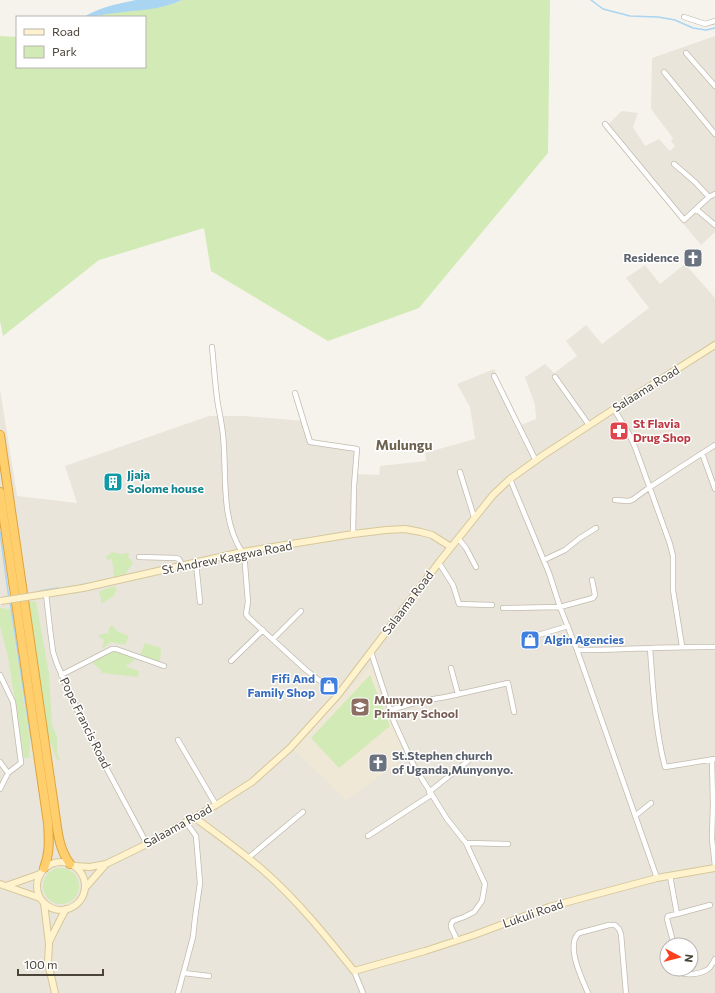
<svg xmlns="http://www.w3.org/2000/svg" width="715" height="993" font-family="Commissioner,sans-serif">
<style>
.residential{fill:#eae5da;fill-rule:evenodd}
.education{fill:#efe8d6}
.green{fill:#d2eab5}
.water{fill:#a9d4f2}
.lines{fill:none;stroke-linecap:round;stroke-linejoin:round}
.stream{stroke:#a9d4f2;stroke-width:1.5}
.street-casing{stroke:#c2bbae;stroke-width:6}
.secondary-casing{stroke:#d6c79b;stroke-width:8}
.highway-casing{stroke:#e0a43c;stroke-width:10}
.street{stroke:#fff;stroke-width:4.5}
.secondary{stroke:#fff3cd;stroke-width:6}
.highway{stroke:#ffcf6e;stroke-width:8}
.secondary-bridge-casing{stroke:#d6c79b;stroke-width:8;stroke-linecap:butt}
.secondary-bridge{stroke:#fff3cd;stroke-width:6}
.labels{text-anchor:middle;stroke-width:3;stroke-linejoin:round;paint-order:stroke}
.worship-label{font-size:12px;font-weight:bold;fill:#5b616d;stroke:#fff;text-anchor:end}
.street-label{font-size:12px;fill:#4b4439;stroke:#fff}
.health-label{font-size:12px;font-weight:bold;fill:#be3a42;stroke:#fff;text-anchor:start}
.culture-label{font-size:12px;font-weight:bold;fill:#0d838f;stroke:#fff;text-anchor:start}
.shop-label{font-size:12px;font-weight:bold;fill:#366cbe;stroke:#fff;text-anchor:start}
.education-label{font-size:12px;font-weight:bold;fill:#785e54;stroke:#fff;text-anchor:start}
.quarter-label{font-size:14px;font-weight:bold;fill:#6e6250;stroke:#fff}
</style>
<rect width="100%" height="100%" fill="#f6f3ec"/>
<!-- residential -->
<path class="residential" d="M 715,36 L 715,232 L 701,245 L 604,128 L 622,111 L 638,113 L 633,127 L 645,146 L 659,139 L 670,151 L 675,146 L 671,141 L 673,138 L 651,109 L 652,58 Z
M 685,264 L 715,298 L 715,993 L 0,993 L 0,389 L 17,496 L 77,503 L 65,466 L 209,416 L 244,416 L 306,421 L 310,441 L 360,448 L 357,474 L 379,475 L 380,466 L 426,461 L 425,453 L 475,439 L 470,407 L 457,384 L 494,369 L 519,426 L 536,419 L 535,405 L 525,377 L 545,364 L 554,373 L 577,356 L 566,341 L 586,325 L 602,344 L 649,308 L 626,278 L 645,265 L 660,284 ZM 667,945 L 691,945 L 691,969 L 667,969 Z"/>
<!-- education -->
<path class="education" d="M 371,665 L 405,758 L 346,800 L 294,750 Z"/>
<!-- green -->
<path class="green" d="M 182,0 L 550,0 L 548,153 L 419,308 L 328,341 L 211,271 L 204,228 L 99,260 L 3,336 L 0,321 L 0,36 L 17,37 L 17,67 L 145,67 L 145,17 L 95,17 C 123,7 155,13 182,0 Z
M 112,552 L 120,554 L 129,553 L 128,557 L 133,563 L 125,574 L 114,577 L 112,559 L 108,560 L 106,557 Z
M 114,586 L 117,590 L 115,592 L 115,595 L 101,604 L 101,597 L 99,594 L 100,591 Z
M 36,601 L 49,674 L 52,725 L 57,736 L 57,752 L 60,760 L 57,760 C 54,751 50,743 48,734 C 37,693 34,644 29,602 Z
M 0,608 L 10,609 L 30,742 L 29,758 L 24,758 L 8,657 L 0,626 Z
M 112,625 L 117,631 L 129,636 L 125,645 L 111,642 L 102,649 L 104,640 L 102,638 L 99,638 L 99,635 L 106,633 L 108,635 L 109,628 Z
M 145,643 L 161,648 L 160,663 L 140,655 Z
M 112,649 L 134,656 L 134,661 L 125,666 L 139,671 L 138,677 L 102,673 L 100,669 L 92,663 Z
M 370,675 L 390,726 L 339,768 L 311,738 Z
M43 886a18 18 0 1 1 36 0a18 18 0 1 1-36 0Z"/>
<!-- water -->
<path class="water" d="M 136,0 L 182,0 C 162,10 137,10 115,13 C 104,14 95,17 84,17 C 100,7 117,4 136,0 Z"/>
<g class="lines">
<!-- stream -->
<path class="stream" d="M 591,0 L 603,9 L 630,16 L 658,17 L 675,20 L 693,28 L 706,30 L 715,28
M 0,532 L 9,599
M 80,585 L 92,583
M 64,588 L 75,586
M 40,591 L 58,588
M 10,602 L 31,739"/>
<!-- street casing -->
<g class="street-casing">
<path id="street" d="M 684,17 L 705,24 L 715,21
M 686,53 L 715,86
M 664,72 L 715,134
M 605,124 L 684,220 L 709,197 L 715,194
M 674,164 L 695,182 L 709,197
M 696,209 L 715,225
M 212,347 C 214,366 215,386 218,405 C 220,415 222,425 223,435 C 227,474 220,518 242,552
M 494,376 L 536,461
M 555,377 L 589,425
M 295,393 L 310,442 L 357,449 L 354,486 L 353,534
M 614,409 L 629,434 L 635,447 L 670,544 L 673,556 L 673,590 L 682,646
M 702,453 L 715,489
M 460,472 L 474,517
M 510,479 L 549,573 L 560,607 L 577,650 L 657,878
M 615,500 L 628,501 L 632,500 L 650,487 L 715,445
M 458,538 L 466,548 L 476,567
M 244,552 L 248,602 L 246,614 L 248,617 L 306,670 L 338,695
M 139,557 L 176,558 L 179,559 L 183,566
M 544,560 L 565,550 L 580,538 L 596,528
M 196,563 L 200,602
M 439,563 L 453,585 L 459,604 L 492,605
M 46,594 L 50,629 L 53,652 L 57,664 L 86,730 L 147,844
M 503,608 L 560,607 L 593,598 L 595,595 L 592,580
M 535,636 L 568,626
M 273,639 L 301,611
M 650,648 C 653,688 655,728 665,767 L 715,759
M 577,650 C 623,650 669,646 715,647
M 371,652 L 394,722 L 414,766 L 447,819 L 466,843 L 485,884 L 482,901 L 474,912 L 464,917 L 453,921 L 451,924 L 451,927 L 457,940
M 231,661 L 263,630
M 451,668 L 458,694
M 0,675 L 13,702 L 21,763 L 8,773 L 0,789
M 61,675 L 112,649 L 116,649 L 164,666
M 390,710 L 421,701 L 446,697 L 508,683 L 514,712
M 178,740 L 216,805
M 712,759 L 713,803 L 712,839 L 715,866
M 0,762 L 8,773
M 429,792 L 468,761
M 635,816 L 651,803
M 368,836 L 431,795
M 466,843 L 508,844
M 248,858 L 303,812
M 670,876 L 677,914 L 668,916 L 667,919 L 674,945
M 677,914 L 710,905
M 679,969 L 680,972 C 686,976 700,974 707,970 C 710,968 713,963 715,959
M 354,971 L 363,993
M 184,973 L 209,976
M 178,993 L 193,937 L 195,918 L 200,883 L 196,836 L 186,822
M 588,993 C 582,979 565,945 579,933 L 609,925 L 615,925 L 619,929 L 621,934 L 626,993"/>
</g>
<!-- secondary casing -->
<g class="secondary-casing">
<path id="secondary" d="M 39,595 L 83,588 L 242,552 L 353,534 L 386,530 L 405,529 L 421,532 L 432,535 L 451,547
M 194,817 C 218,835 242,852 264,871 C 298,901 326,936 354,971 L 425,951 L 474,935 L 549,907 L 657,878 L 715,868
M37 886a24 24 0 1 1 48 0a24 24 0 1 1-48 0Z
M 75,866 L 90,867 L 106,864 L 147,844 L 216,805 L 252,782 L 290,748 L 338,695 L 440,561 L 493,495 L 510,479 L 542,456 L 614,409 L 715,345
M 0,884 L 40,898
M 6,886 L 40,874
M 85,888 L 106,864
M 44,903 L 49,944 L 48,963 L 55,993
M 49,942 L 61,918 L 66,909"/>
</g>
<!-- highway casing -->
<g class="highway-casing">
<path id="highway" d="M 0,435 L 56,820 C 58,836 60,850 70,864
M 0,492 L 48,823 C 49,840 50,853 44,868"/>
</g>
<!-- street -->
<use href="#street" class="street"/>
<!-- secondary -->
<use href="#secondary" class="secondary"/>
<!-- highway -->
<use href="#highway" class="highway"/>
<!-- secondary-bridge casing -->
<g class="secondary-bridge-casing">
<path id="secondary-bridge" d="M 1,601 L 39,595"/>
</g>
<!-- secondary-bridge -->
<use href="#secondary-bridge" class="secondary-bridge"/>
</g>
<!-- icons -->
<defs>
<g id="church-square" transform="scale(1)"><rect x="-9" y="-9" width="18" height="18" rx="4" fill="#6b7280" stroke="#fff"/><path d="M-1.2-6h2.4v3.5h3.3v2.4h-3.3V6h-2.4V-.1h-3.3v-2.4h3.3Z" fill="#fff"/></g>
<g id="pharmacy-square" transform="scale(1)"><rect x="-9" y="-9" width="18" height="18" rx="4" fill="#e0444e" stroke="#fff"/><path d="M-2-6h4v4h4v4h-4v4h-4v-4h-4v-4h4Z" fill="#fff"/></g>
<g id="building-square" transform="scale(1)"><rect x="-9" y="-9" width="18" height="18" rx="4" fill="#0f9aa8" stroke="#fff"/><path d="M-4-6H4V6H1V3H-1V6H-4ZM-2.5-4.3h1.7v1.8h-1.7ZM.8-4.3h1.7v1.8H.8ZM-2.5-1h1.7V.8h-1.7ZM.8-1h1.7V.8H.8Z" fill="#fff"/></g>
<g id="shop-square" transform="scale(1)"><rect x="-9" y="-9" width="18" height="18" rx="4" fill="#3f7fe0" stroke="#fff"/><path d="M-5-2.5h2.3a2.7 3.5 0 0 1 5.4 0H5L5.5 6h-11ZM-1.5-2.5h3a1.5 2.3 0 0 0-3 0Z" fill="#fff"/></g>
<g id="school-square" transform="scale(1)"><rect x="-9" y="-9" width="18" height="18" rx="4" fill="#8d6e63" stroke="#fff"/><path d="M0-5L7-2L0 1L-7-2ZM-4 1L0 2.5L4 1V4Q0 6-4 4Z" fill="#fff"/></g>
</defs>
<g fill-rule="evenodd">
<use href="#church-square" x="693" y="258"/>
<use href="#pharmacy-square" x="619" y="431"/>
<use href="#building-square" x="113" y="482"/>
<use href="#shop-square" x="530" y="640"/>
<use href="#shop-square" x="329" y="686"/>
<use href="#school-square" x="360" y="707"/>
<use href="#church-square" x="378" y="763"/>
</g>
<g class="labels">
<!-- worship labels -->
<g class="worship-label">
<text x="679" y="262">Residence</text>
<text x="392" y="760" text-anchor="start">St.Stephen church<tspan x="392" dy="14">of Uganda,Munyonyo.</tspan></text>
</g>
<!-- street labels -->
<g class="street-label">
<text transform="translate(646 389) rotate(-32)" y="4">Salaama Road</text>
<text transform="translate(227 558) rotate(-11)" y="4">St Andrew Kaggwa Road</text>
<text transform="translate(408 603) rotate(-53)" y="4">Salaama Road</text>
<text transform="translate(85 723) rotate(64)" y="4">Pope Francis Road</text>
<text transform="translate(178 826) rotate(-29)" y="4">Salaama Road</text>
<text transform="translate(533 914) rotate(-19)" y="4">Lukuli Road</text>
</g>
<!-- health labels -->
<g class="health-label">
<text x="633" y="428">St Flavia<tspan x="633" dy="14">Drug Shop</tspan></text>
</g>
<!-- culture labels -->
<g class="culture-label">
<text x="127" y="479">Jjaja<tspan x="127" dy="14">Solome house</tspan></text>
</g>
<!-- shop labels -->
<g class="shop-label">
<text x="544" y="644">Algin Agencies</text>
<text x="315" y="683" text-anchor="end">Fifi And<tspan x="315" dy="14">Family Shop</tspan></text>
</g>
<!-- education labels -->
<g class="education-label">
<text x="374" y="704">Munyonyo<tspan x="374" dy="14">Primary School</tspan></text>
</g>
<!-- quarter labels -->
<g class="quarter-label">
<text x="404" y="450">Mulungu</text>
</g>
</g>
<!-- legend -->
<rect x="16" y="16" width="130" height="52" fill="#ffffff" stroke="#b7b4b0"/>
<rect x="24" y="29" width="20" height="6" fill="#fff3cd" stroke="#b7b4b0"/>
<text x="52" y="36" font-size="12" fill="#4b4439">Road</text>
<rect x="24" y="46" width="20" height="12" fill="#d2eab5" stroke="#b7b4b0"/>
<text x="52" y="56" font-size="12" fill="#4b4439">Park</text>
<!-- north arrow -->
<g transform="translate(679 957) rotate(97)"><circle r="19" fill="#ffffff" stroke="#b7b4b0"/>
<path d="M0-3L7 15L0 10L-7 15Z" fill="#fc3f1d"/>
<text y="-6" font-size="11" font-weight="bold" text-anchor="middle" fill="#4b4439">N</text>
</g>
<!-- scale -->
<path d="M18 969v6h85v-6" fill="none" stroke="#4b4439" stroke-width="2"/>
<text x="24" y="969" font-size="12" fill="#4b4439" stroke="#ffffff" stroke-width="3" paint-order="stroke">100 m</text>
</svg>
